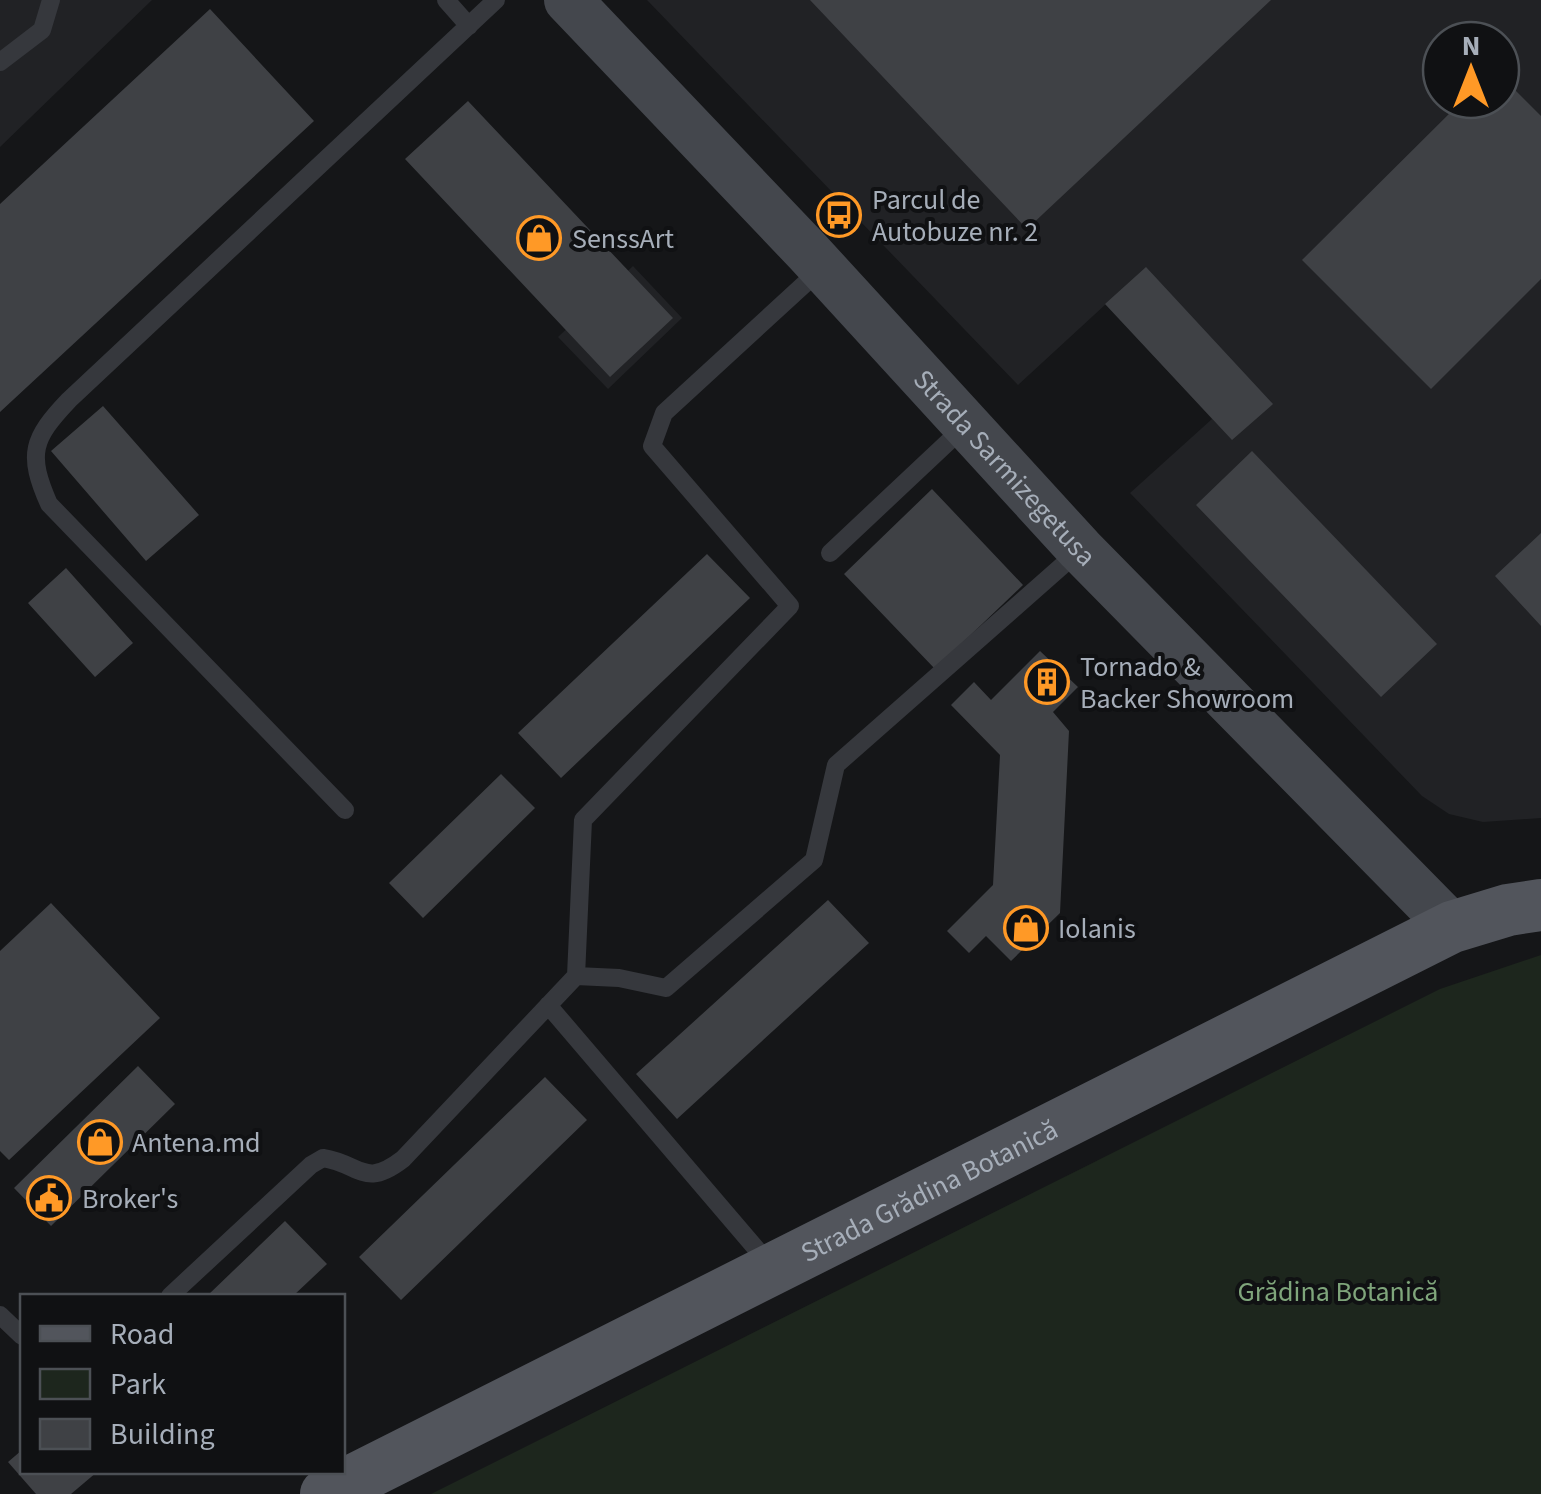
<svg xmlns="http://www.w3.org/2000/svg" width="1541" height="1494" font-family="'Source Sans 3',sans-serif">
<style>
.built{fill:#212225;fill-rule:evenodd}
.green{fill:#1d261d}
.building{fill:#3f4145}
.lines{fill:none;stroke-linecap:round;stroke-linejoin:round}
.lane{stroke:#36383d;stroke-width:18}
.secondary{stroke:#44474d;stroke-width:48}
.primary{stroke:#52555c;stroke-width:52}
.labels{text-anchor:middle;stroke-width:8;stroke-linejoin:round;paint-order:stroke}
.poi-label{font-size:28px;fill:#a6aeb9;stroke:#101113;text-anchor:start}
.street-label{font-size:28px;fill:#a6aeb9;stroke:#101113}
.park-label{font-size:28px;fill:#7fa57b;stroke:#101113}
</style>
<rect width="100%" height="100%" fill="#151618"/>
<!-- built -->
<path class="built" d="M 0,0 L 152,0 L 0,147 Z
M 647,0 L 1541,0 L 1541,818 L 1483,822 L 1449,814 L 1422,796 L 1130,493 L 1212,419 L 1106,304 L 1018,385 ZM 1441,40 L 1501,40 L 1501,100 L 1441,100 Z
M 633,266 L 682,318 L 608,389 L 558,337 Z"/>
<!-- green -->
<path class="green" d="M 1541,955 L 1541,1494 L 431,1494 L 1440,989 Z"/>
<!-- building -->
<path class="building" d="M 810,0 L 1271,0 L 1027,229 Z
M 210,9 L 314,121 L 0,412 L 0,204 Z
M 1501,76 L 1541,116 L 1541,279 L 1431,389 L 1302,260 L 1463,100 L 1501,100 Z
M 468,101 L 673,318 L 610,377 L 405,159 Z
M 1146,267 L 1273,404 L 1232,440 L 1105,304 Z
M 103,406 L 199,515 L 146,561 L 51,451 Z
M 1252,451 L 1437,644 L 1381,697 L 1196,505 Z
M 932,489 L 1023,585 L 935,669 L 844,574 Z
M 1541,533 L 1541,626 L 1495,576 Z
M 707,554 L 750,598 L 561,778 L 518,733 Z
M 66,568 L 133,643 L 95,677 L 28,603 Z
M 1040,651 L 1078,687 L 1053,712 L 1069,731 L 1060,913 L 1011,961 L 986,936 L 969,953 L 947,931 L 993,885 L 1000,755 L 951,705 L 974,682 L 991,700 Z
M 501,774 L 535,808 L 423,918 L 389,883 Z
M 828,900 L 869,943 L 677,1119 L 636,1074 Z
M 51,903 L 160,1018 L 9,1160 L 0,1151 L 0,951 Z
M 138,1066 L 175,1104 L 51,1226 L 14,1188 Z
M 545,1077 L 587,1120 L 401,1300 L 359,1257 Z
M 285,1221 L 327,1264 L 293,1296 L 207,1296 Z
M 22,1450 L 22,1472 L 97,1472 L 71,1494 L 36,1494 L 8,1462 Z"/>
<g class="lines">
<!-- lane -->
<path class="lane" d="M 446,0 L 469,26
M 0,62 L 42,30 L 51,0
M 830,553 L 964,427
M 345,810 L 49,504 C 27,454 32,439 69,400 L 496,0
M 576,976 L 583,820 L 790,606 L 652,446 L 664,413 L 822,268
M 548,1005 L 770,1265
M 170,1296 L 311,1165 L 323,1158 C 361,1164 364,1189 403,1159 L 576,976 L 619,978 L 666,988 L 814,860 L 836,765 L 1080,550
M 0,1315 L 22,1336"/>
<!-- secondary -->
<path class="secondary" id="s1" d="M 568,0 L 808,252 L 1080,549 L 1452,927"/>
<!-- primary -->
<path class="primary" id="s2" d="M 326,1494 L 1452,927 L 1508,910 L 1541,905"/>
</g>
<!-- icons -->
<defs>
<g id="bus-ring" transform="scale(2.25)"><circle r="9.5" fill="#101113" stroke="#ff9926" stroke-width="1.5"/><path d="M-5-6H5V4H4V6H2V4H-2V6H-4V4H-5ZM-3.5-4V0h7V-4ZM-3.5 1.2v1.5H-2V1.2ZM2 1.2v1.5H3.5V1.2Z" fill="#ff9926"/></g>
<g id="shop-ring" transform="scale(2.25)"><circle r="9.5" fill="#101113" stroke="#ff9926" stroke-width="1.5"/><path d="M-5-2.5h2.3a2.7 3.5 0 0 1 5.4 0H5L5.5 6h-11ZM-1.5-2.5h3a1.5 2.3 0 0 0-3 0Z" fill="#ff9926"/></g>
<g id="building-ring" transform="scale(2.25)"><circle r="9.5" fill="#101113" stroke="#ff9926" stroke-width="1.5"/><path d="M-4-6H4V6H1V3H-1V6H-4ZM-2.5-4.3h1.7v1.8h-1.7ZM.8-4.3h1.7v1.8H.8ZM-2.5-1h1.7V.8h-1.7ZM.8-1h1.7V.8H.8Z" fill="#ff9926"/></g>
<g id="civic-ring" transform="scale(2.25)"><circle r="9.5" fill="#101113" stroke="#ff9926" stroke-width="1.5"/><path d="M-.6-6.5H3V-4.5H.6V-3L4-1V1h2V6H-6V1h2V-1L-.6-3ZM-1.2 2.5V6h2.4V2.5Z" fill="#ff9926"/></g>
</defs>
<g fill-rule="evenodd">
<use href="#bus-ring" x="839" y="215"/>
<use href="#shop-ring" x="539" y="238"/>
<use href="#building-ring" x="1047" y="682"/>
<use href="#shop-ring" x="1026" y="928"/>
<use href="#shop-ring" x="100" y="1142"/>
<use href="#civic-ring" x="49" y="1198"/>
</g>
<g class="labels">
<!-- poi labels -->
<g class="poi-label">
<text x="872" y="209">Parcul de<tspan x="872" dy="32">Autobuze nr. 2</tspan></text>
<text x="572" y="248">SenssArt</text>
<text x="1080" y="676">Tornado &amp;<tspan x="1080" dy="32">Backer Showroom</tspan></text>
<text x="1058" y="938">Iolanis</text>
<text x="132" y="1152">Antena.md</text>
<text x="82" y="1208">Broker's</text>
</g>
<!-- street labels -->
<g class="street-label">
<text dy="10" stroke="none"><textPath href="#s1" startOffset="640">Strada Sarmizegetusa</textPath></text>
<text dy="10" stroke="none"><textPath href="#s2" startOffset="675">Strada Grădina Botanică</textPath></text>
</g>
<!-- park labels -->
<g class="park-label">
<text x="1338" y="1301">Grădina Botanică</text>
</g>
</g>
<!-- legend -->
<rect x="20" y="1294" width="325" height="180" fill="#101113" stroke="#4c5055" stroke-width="2.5"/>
<rect x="40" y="1326" width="50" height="15" fill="#52555c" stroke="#4c5055" stroke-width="2.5"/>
<text x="110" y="1344" font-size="30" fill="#a6aeb9">Road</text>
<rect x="40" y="1369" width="50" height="30" fill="#1d261d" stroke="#4c5055" stroke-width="2.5"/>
<text x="110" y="1394" font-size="30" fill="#a6aeb9">Park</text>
<rect x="40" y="1419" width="50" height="30" fill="#3f4145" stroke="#4c5055" stroke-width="2.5"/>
<text x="110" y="1444" font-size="30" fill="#a6aeb9">Building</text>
<!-- north arrow -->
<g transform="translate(1471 70)"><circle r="48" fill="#101113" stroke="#4c5055" stroke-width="2.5"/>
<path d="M0-8L18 38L0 25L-18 38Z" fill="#ff9926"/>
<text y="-15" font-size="28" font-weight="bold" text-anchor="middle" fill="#a6aeb9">N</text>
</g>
</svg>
